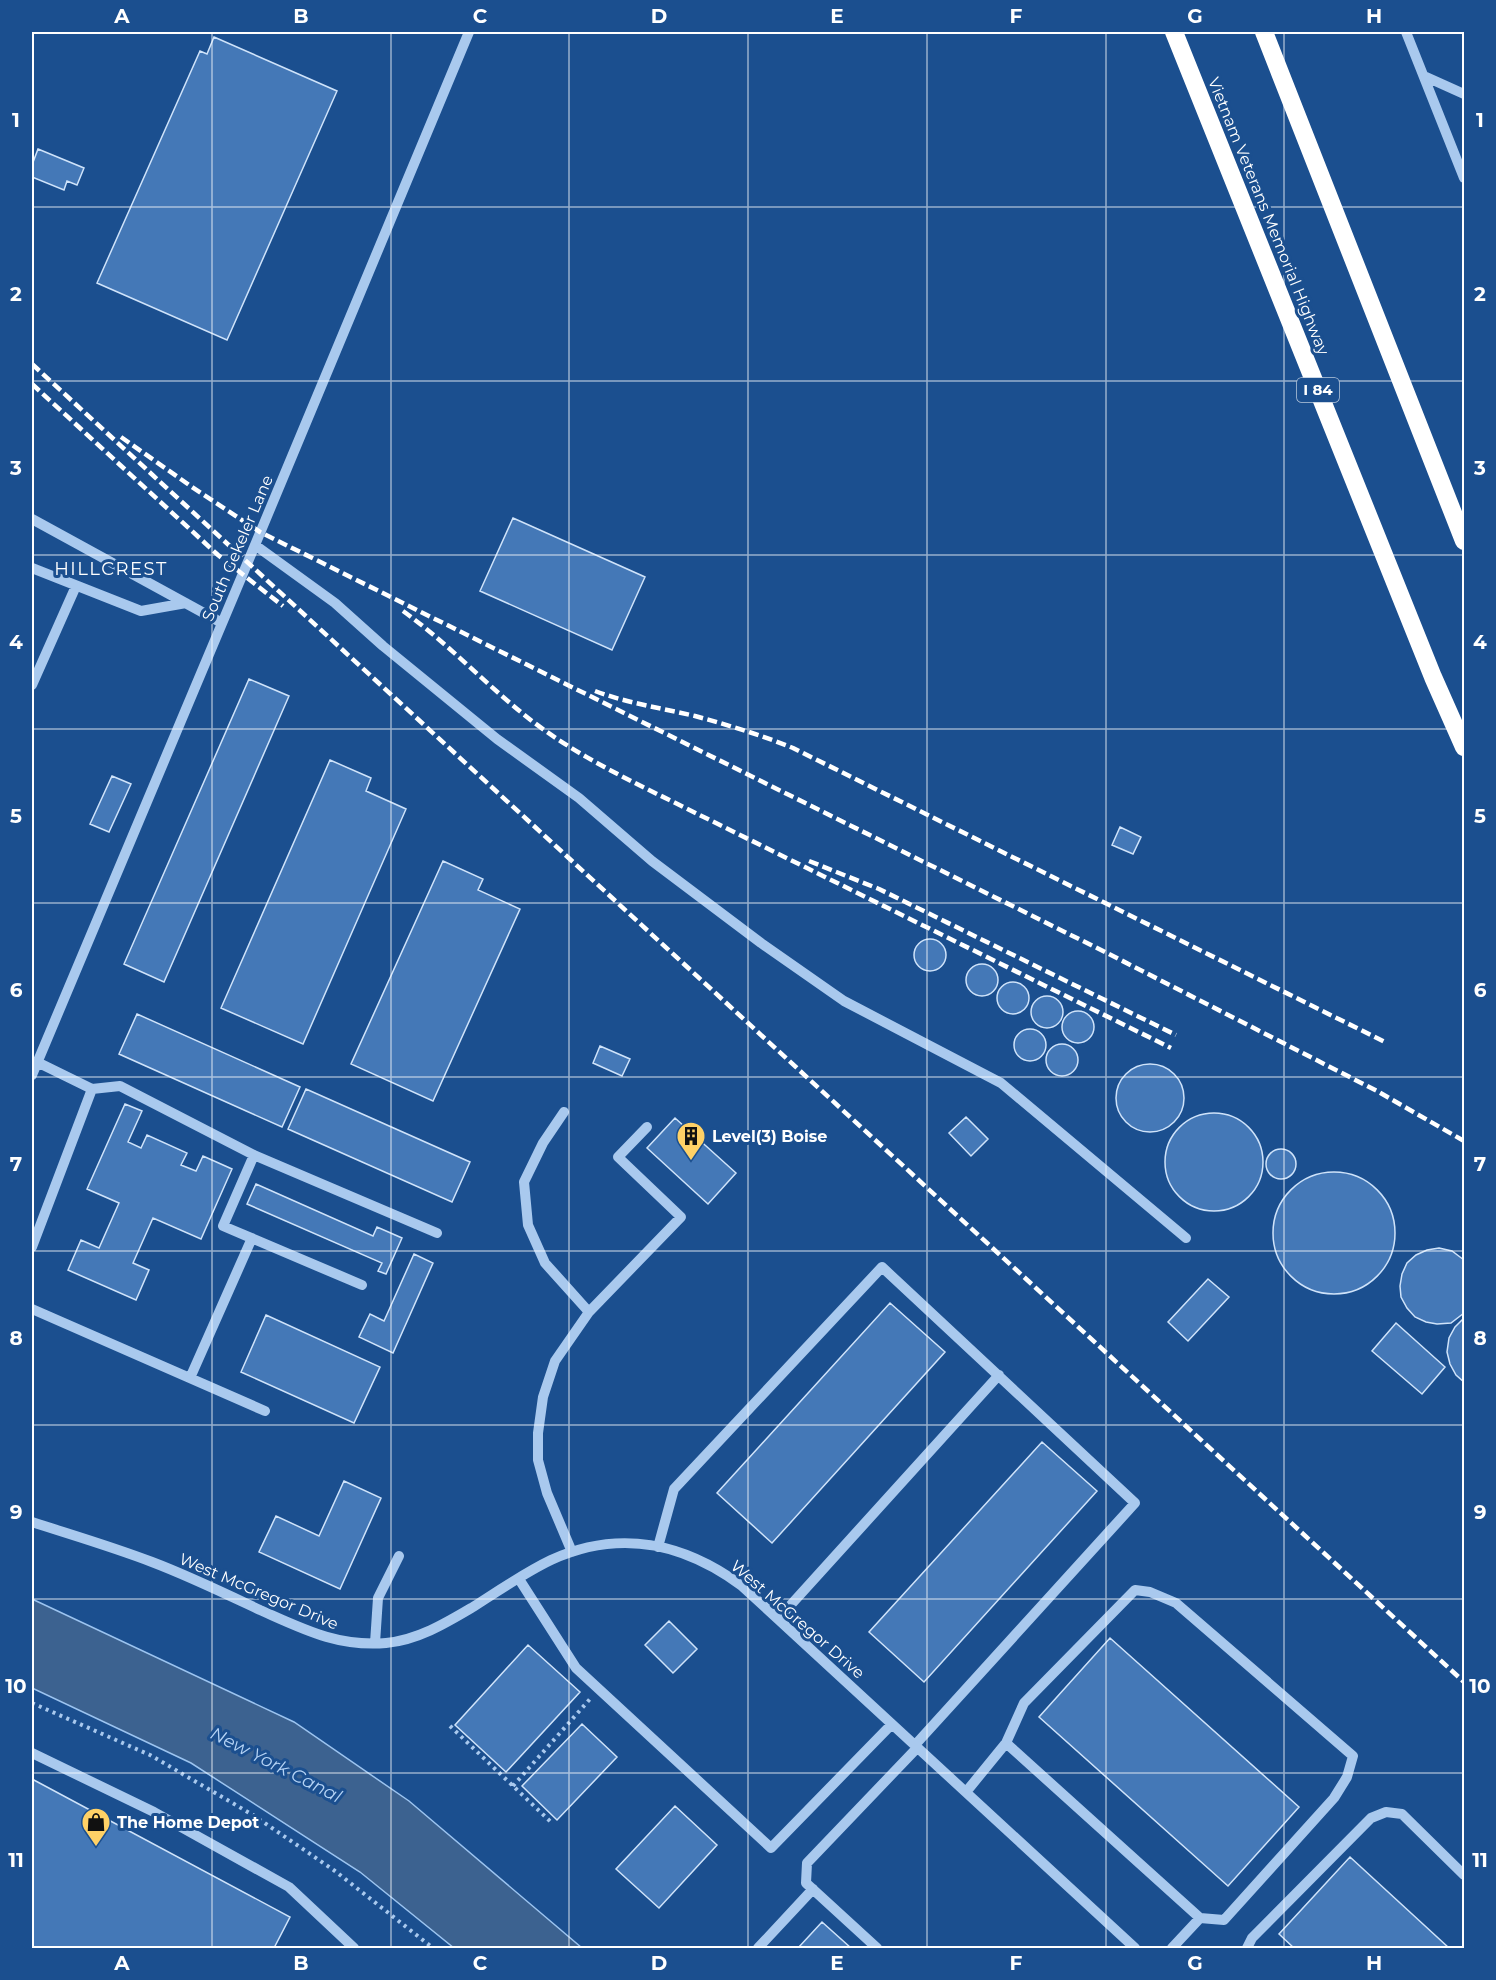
<svg xmlns="http://www.w3.org/2000/svg" width="1496" height="1980" font-family="Montserrat,sans-serif">
<style>
.water{fill:#3c6290;stroke:#9cc4f0;stroke-width:1.5}
.building{fill:#4478b7;stroke:#cfe3fa;stroke-width:1.5}
.lines{fill:none;stroke-linecap:round;stroke-linejoin:round}
.path{stroke:#a9c9ee;stroke-width:4;stroke-dasharray:3 4.5;stroke-linecap:butt}
.minor{stroke:#a9c9ee;stroke-width:10}
.highway{stroke:#fff;stroke-width:18}
.rail{stroke:#fff;stroke-width:4.5;stroke-dasharray:10 4.5;stroke-linecap:butt}
.grid{fill:none;stroke:#fff;stroke-width:1.5;stroke-opacity:0.55}
.labels{text-anchor:middle;stroke-width:6;stroke-linejoin:round;paint-order:stroke}
.shield{fill:#1b4f8f;stroke:#bbcadd;stroke-width:1.5}
.shield-label{font-size:15px;font-weight:bold;fill:#fff}
.street-label{font-size:16px;fill:#fff;stroke:#1b4f8f}
.poi-label{font-size:16px;font-weight:bold;fill:#fff;stroke:#1b4f8f;text-anchor:start}
.neighbourhood-label{font-size:18px;letter-spacing:1.5px;fill:#fff;stroke:#1b4f8f}
.water-label{font-size:18px;font-style:italic;fill:#b5d3f5;stroke:#1b4f8f}
.neatline{fill:none;stroke:#fff;stroke-width:2}
.grid-label{font-size:20px;text-anchor:middle;font-weight:bold;fill:#fff}
</style>
<rect width="100%" height="100%" fill="#1b4f8f"/>
<!-- water -->
<path class="water" d="M 32,1599 L 294,1722 L 409,1801 L 582,1948 L 454,1948 L 360,1872 L 191,1763 L 32,1688 Z"/>
<!-- building -->
<path class="building" d="M 214,37 L 337,91 L 227,340 L 97,283 L 200,51 L 207,54 Z
M 38,149 L 84,168 L 77,185 L 67,181 L 64,190 L 32,177 L 32,165 Z
M 513,518 L 645,577 L 612,650 L 480,591 Z
M 249,679 L 289,696 L 164,982 L 124,964 Z
M 330,760 L 371,778 L 366,791 L 406,809 L 303,1044 L 221,1008 Z
M 112,776 L 131,784 L 109,832 L 90,824 Z
M 1120,827 L 1141,837 L 1133,854 L 1112,845 Z
M 443,861 L 483,879 L 478,890 L 520,909 L 433,1101 L 351,1064 Z
M914 955a16 16 0 1 1 32 0a16 16 0 1 1-32 0Z
M966 980a16 16 0 1 1 32 0a16 16 0 1 1-32 0Z
M997 998a16 16 0 1 1 32 0a16 16 0 1 1-32 0Z
M1031 1012a16 16 0 1 1 32 0a16 16 0 1 1-32 0Z
M1062 1027a16 16 0 1 1 32 0a16 16 0 1 1-32 0Z
M 137,1014 L 300,1087 L 282,1127 L 119,1054 Z
M1014 1045a16 16 0 1 1 32 0a16 16 0 1 1-32 0Z
M1046 1060a16 16 0 1 1 32 0a16 16 0 1 1-32 0Z
M 600,1046 L 630,1059 L 622,1076 L 593,1063 Z
M1116 1098a34 34 0 1 1 68 0a34 34 0 1 1-68 0Z
M 306,1089 L 470,1162 L 452,1202 L 288,1129 Z
M 125,1104 L 142,1111 L 128,1142 L 141,1148 L 147,1135 L 187,1153 L 181,1165 L 196,1171 L 203,1156 L 232,1169 L 201,1239 L 153,1218 L 133,1263 L 149,1270 L 136,1300 L 68,1270 L 81,1240 L 99,1248 L 119,1203 L 87,1189 Z
M1165 1162a49 49 0 1 1 98 0a49 49 0 1 1-98 0Z
M 966,1117 L 988,1139 L 971,1156 L 949,1133 Z
M 675,1118 L 736,1173 L 708,1204 L 647,1148 Z
M1266 1164a15 15 0 1 1 30 0a15 15 0 1 1-30 0Z
M1273 1233a61 61 0 1 1 122 0a61 61 0 1 1-122 0Z
M 256,1184 L 373,1236 L 377,1227 L 402,1238 L 386,1274 L 378,1271 L 382,1263 L 247,1204 Z
M 1439,1248 L 1452,1251 L 1464,1260 L 1464,1313 L 1451,1323 L 1437,1324 L 1426,1322 L 1415,1317 L 1407,1308 L 1401,1297 L 1400,1286 L 1402,1274 L 1407,1263 L 1416,1255 L 1427,1250 Z
M 414,1254 L 433,1263 L 393,1353 L 359,1337 L 370,1314 L 384,1321 Z
M 1208,1279 L 1229,1297 L 1188,1341 L 1168,1322 Z
M 890,1303 L 945,1352 L 772,1543 L 717,1493 Z
M 266,1315 L 380,1367 L 354,1423 L 241,1372 Z
M 1464,1318 L 1464,1382 L 1456,1375 L 1450,1364 L 1447,1352 L 1449,1338 L 1455,1327 Z
M 1396,1323 L 1445,1367 L 1422,1394 L 1372,1351 Z
M 1042,1442 L 1097,1491 L 924,1682 L 869,1632 Z
M 344,1481 L 381,1498 L 340,1589 L 259,1552 L 276,1516 L 319,1536 Z
M 669,1621 L 697,1649 L 673,1673 L 645,1645 Z
M 1110,1638 L 1299,1807 L 1228,1886 L 1039,1717 Z
M 528,1645 L 580,1692 L 506,1772 L 455,1725 Z
M 582,1724 L 617,1757 L 557,1820 L 522,1786 Z
M 32,1779 L 290,1917 L 274,1948 L 32,1948 Z
M 675,1806 L 717,1845 L 659,1908 L 616,1869 Z
M 1350,1857 L 1449,1948 L 1294,1948 L 1279,1934 Z
M 822,1922 L 851,1948 L 798,1948 Z"/>
<g class="lines">
<!-- path -->
<path class="path" d="M 32,1703 L 150,1755 L 253,1815 L 335,1871 L 433,1948
M 450,1726 L 553,1824
M 513,1786 L 590,1699"/>
<!-- minor -->
<path class="minor" d="M 1406,32 L 1464,178
M 1424,76 L 1464,94
M 32,519 L 222,623
M 255,545 L 335,603 L 383,646 L 497,739 L 579,798 L 652,861 L 761,943 L 844,1001 L 1001,1083 L 1186,1238
M 32,568 L 141,611 L 186,603
M 32,685 L 76,586
M 32,1075 L 255,545 L 469,32
M 92,1089 L 120,1086 L 254,1155 L 437,1233
M 564,1112 L 543,1143 L 524,1182 L 528,1225 L 545,1263 L 589,1312
M 254,1155 L 223,1226 L 362,1285
M 32,1247 L 92,1089 L 37,1062
M 32,1309 L 265,1411
M 190,1378 L 252,1238
M 32,1522 C 72,1535 113,1547 152,1562 C 189,1576 224,1593 260,1610 C 303,1629 337,1647 386,1643 C 418,1640 446,1623 473,1607 C 498,1591 524,1573 551,1560 C 619,1529 684,1543 742,1586 L 1135,1948
M 658,1547 L 674,1489 L 882,1267 L 1135,1503 L 915,1745
M 572,1552 L 547,1493 L 538,1460 L 538,1433 L 543,1397 L 555,1361 L 589,1312 L 681,1217 L 618,1157 L 647,1127
M 519,1579 L 576,1668 L 771,1848 L 892,1724
M 778,1619 L 999,1375
M 375,1643 L 378,1598 L 399,1556
M 1006,1743 L 1200,1918
M 32,1753 L 154,1812 L 289,1887 L 354,1948
M 966,1792 L 1006,1743 L 1024,1703 L 1135,1590 L 1150,1592 L 1176,1603 L 1353,1756 L 1347,1777 L 1334,1798 L 1224,1920 L 1200,1918 L 1172,1948
M 758,1948 L 813,1889
M 877,1948 L 806,1883 L 807,1863 L 917,1748
M 1247,1948 L 1252,1938 L 1371,1818 L 1386,1812 L 1402,1814 L 1464,1875"/>
<!-- highway -->
<path class="highway" d="M 1174,32 L 1433,677 L 1464,747
M 1264,32 L 1464,541"/>
<!-- rail -->
<path class="rail" d="M 32,364 L 1464,1682
M 32,384 L 218,555 L 283,606
M 121,437 L 192,487 L 260,532 L 1107,953 L 1377,1091 L 1464,1141
M 403,611 C 449,644 487,686 532,721 C 566,747 603,767 641,786 L 1171,1048
M 595,691 C 627,703 661,708 695,716 C 728,725 761,735 793,748 L 1387,1043
M 809,861 L 879,889 L 1176,1035"/>
</g>
<!-- grid -->
<path class="grid" d="M 212,32 L 212,1948M 391,32 L 391,1948M 569,32 L 569,1948M 748,32 L 748,1948M 927,32 L 927,1948M 1106,32 L 1106,1948M 1284,32 L 1284,1948M 32,207 L 1464,207M 32,381 L 1464,381M 32,555 L 1464,555M 32,729 L 1464,729M 32,903 L 1464,903M 32,1077 L 1464,1077M 32,1251 L 1464,1251M 32,1425 L 1464,1425M 32,1599 L 1464,1599M 32,1773 L 1464,1773"/>
<!-- icons -->
<defs>
<g id="building-pin" transform="scale(1.5)"><path d="M0 17L-7.5 6A9.5 9.5 0 1 1 7.5 6Z" fill="#ffd166" stroke="#1b4f8f"/><path d="M-4-6H4V6H1V3H-1V6H-4ZM-2.5-4.3h1.7v1.8h-1.7ZM.8-4.3h1.7v1.8H.8ZM-2.5-1h1.7V.8h-1.7ZM.8-1h1.7V.8H.8Z" fill="#111"/></g>
<g id="shop-pin" transform="scale(1.5)"><path d="M0 17L-7.5 6A9.5 9.5 0 1 1 7.5 6Z" fill="#ffd166" stroke="#1b4f8f"/><path d="M-5-2.5h2.3a2.7 3.5 0 0 1 5.4 0H5L5.5 6h-11ZM-1.5-2.5h3a1.5 2.3 0 0 0-3 0Z" fill="#111"/></g>
</defs>
<g fill-rule="evenodd">
<use href="#building-pin" x="691" y="1136"/>
<use href="#shop-pin" x="96" y="1822"/>
</g>
<g class="labels">
<!-- shield labels -->
<rect class="shield" x="1297" y="378" width="42" height="24" rx="4.5"/>
<g class="shield-label">
<text x="1318" y="395">I 84</text>
</g>
<!-- street labels -->
<g class="street-label">
<text transform="translate(1269 216) rotate(68)" y="6">Vietnam Veterans Memorial Highway</text>
<text transform="translate(237 548) rotate(-67)" y="6">South Gekeler Lane</text>
<text transform="translate(259 1591) rotate(23)" y="6">West McGregor Drive</text>
<text transform="translate(798 1619) rotate(41)" y="6">West McGregor Drive</text>
</g>
<!-- poi labels -->
<g class="poi-label">
<text x="712" y="1142">Level(3) Boise</text>
<text x="117" y="1828">The Home Depot</text>
</g>
<!-- neighbourhood labels -->
<g class="neighbourhood-label">
<text x="111" y="575">HILLCREST</text>
</g>
<!-- water labels -->
<g class="water-label">
<text transform="translate(276 1765) rotate(27)" y="6">New York Canal</text>
</g>
</g>
<!-- border -->
<rect width="1496" height="1980" fill="none" stroke="#1b4f8f" stroke-width="66"/>
<rect x="33" y="33" width="1430" height="1914" class="neatline"/>
<g class="grid-label">
<text x="122" y="23">A</text>
<text x="301" y="23">B</text>
<text x="480" y="23">C</text>
<text x="659" y="23">D</text>
<text x="837" y="23">E</text>
<text x="1016" y="23">F</text>
<text x="1195" y="23">G</text>
<text x="1374" y="23">H</text>
<text x="16" y="127">1</text>
<text x="1480" y="127">1</text>
<text x="16" y="301">2</text>
<text x="1480" y="301">2</text>
<text x="16" y="475">3</text>
<text x="1480" y="475">3</text>
<text x="16" y="649">4</text>
<text x="1480" y="649">4</text>
<text x="16" y="823">5</text>
<text x="1480" y="823">5</text>
<text x="16" y="997">6</text>
<text x="1480" y="997">6</text>
<text x="16" y="1171">7</text>
<text x="1480" y="1171">7</text>
<text x="16" y="1345">8</text>
<text x="1480" y="1345">8</text>
<text x="16" y="1519">9</text>
<text x="1480" y="1519">9</text>
<text x="16" y="1693">10</text>
<text x="1480" y="1693">10</text>
<text x="16" y="1867">11</text>
<text x="1480" y="1867">11</text>
<text x="122" y="1970">A</text>
<text x="301" y="1970">B</text>
<text x="480" y="1970">C</text>
<text x="659" y="1970">D</text>
<text x="837" y="1970">E</text>
<text x="1016" y="1970">F</text>
<text x="1195" y="1970">G</text>
<text x="1374" y="1970">H</text>
</g>
</svg>
